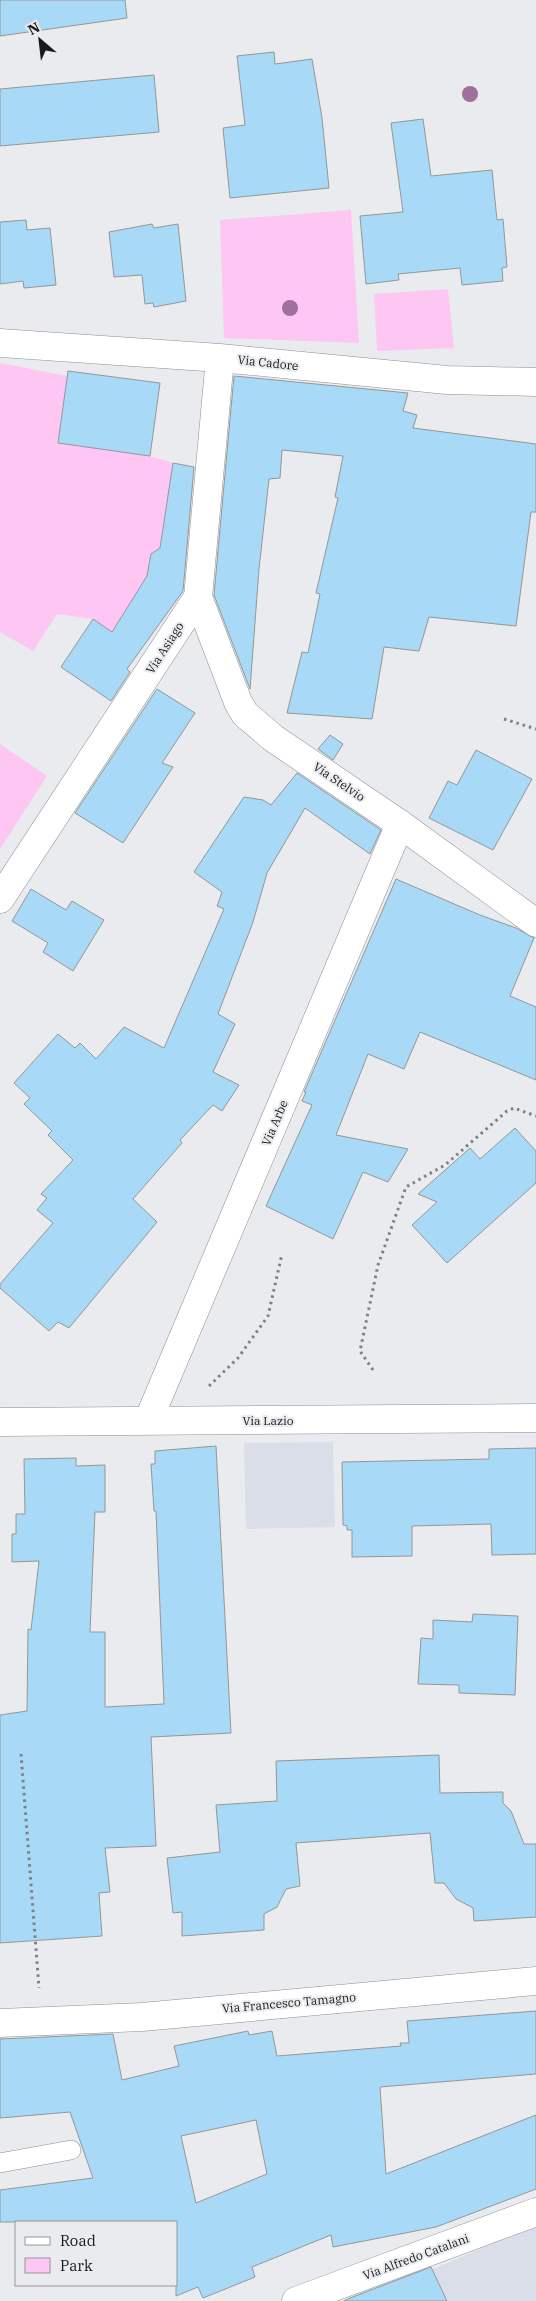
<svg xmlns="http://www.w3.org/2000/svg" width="536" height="2301" font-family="'IBM Plex Serif',serif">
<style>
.built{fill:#dadee8}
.green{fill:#fec6f2}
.building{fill:#a8d9f6;stroke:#949798;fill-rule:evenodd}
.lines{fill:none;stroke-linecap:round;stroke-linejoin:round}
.service-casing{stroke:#8e8f92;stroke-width:20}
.minor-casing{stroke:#8e8f92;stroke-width:29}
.path{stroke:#7f8082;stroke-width:3;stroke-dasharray:2.5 4;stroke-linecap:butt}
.service{stroke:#fff;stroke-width:19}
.minor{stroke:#fff;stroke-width:28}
.tree{fill:#9d7199}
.labels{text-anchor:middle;stroke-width:4;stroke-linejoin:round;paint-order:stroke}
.street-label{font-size:12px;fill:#18191a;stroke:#e9ebee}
</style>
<rect width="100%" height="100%" fill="#e9ebee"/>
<!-- built -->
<path class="built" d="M 333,1442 L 335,1527 L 246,1529 L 244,1443 Z
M 536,2224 L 536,2301 L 342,2301 L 415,2271 L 418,2276 Z"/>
<!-- green -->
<path class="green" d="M 351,210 L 359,343 L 224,338 L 220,220 Z
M 448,289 L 454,348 L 377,351 L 374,294 Z
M 0,363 L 67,376 L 58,443 L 150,456 L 173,463 L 160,548 L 151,555 L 148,575 L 112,632 L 93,619 L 57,614 L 33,651 L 0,632 Z
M 0,744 L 47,776 L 0,849 Z"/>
<!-- building -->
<path class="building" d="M 0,0 L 125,0 L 127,18 L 0,36 Z
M 274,52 L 275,64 L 312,59 L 322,118 L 329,188 L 230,198 L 223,128 L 245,125 L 237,56 Z
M 154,75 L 159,132 L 0,146 L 0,89 Z
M 423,119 L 431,176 L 492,170 L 497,220 L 503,219 L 507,267 L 502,268 L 503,281 L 462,285 L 460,268 L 398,274 L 399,280 L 366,284 L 360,216 L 403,212 L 391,123 Z
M 26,220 L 27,230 L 50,228 L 56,285 L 24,288 L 23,281 L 0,284 L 0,222 Z
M 152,224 L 154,228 L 178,224 L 186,301 L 154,307 L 153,303 L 145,304 L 142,275 L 114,277 L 109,232 Z
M 68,371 L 160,383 L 150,456 L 58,443 Z
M 234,376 L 408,393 L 403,411 L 417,415 L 413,428 L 536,444 L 536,512 L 531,512 L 516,626 L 429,617 L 419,651 L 384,647 L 372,719 L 287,713 L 302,652 L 308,653 L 320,594 L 316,593 L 338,498 L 335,497 L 343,456 L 282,450 L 280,478 L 269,479 L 259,569 L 250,689 L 214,595 Z
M 173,463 L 194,467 L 183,591 L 127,669 L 130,672 L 111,701 L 61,667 L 93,619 L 112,632 L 147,576 L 151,554 L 160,548 Z
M 157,689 L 195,713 L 162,763 L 173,767 L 123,843 L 75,813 Z
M 330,735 L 343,744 L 333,760 L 318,749 Z
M 476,750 L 532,779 L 493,850 L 429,818 L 448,781 L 457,785 Z
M 297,773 L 381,830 L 370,854 L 305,808 L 267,873 L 253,922 L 218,1014 L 235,1024 L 213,1072 L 239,1085 L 222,1111 L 213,1105 L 180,1140 L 182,1143 L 133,1199 L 157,1222 L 69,1328 L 58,1322 L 49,1331 L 0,1288 L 0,1284 L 53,1223 L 37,1210 L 47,1198 L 41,1194 L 73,1160 L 48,1135 L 52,1131 L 24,1104 L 30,1098 L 14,1083 L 58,1034 L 75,1048 L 80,1043 L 96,1059 L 124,1027 L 164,1048 L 224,909 L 217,906 L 222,892 L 194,872 L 244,797 L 263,800 L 271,805 Z
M 396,879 L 480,915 L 516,928 L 534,938 L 510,996 L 536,1007 L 536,1080 L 420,1032 L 404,1069 L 368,1054 L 336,1135 L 408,1149 L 388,1182 L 363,1172 L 333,1239 L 266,1206 L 312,1105 L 302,1101 L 306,1092 L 304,1092 Z
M 31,889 L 66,910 L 72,901 L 104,920 L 73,971 L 43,952 L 48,943 L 12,921 Z
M 515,1128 L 536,1151 L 536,1183 L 447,1263 L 412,1225 L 437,1202 L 418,1194 L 470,1148 L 480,1159 Z
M 216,1446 L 231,1733 L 151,1737 L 156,1846 L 105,1848 L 110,1892 L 99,1893 L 102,1936 L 0,1943 L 0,1715 L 27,1711 L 28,1629 L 31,1630 L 39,1561 L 12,1562 L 12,1534 L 16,1534 L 16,1514 L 25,1514 L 24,1459 L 76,1458 L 76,1466 L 105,1465 L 105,1512 L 95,1512 L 90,1632 L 105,1632 L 105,1707 L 164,1704 L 156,1511 L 154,1511 L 151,1464 L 155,1464 L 155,1451 Z
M 536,1448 L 536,1554 L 492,1555 L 491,1524 L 412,1526 L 412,1556 L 352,1557 L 352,1530 L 347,1530 L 347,1526 L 343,1525 L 342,1462 L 489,1459 L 489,1449 Z
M 473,1614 L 518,1616 L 515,1695 L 459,1693 L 459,1685 L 418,1684 L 421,1638 L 433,1639 L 433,1620 L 472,1622 Z
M 439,1755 L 440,1793 L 503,1792 L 503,1803 L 511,1811 L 524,1844 L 536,1844 L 536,1917 L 474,1921 L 473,1908 L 456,1899 L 444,1883 L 435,1883 L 430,1833 L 296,1843 L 300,1886 L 286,1889 L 277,1907 L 264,1914 L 264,1930 L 182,1936 L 182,1912 L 173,1913 L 167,1858 L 220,1852 L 216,1805 L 277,1801 L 276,1761 Z
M 536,2011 L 536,2074 L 380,2087 L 386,2174 L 536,2115 L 536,2189 L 436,2227 L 333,2247 L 331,2235 L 252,2267 L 255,2277 L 203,2298 L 198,2287 L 176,2296 L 176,2222 L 0,2222 L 0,2190 L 93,2178 L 70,2112 L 0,2118 L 0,2039 L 113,2034 L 122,2080 L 179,2066 L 174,2046 L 248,2031 L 249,2035 L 272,2031 L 277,2056 L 401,2046 L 400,2043 L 409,2043 L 407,2021 ZM 256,2120 L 267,2174 L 196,2203 L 181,2136 Z
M 431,2267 L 447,2301 L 344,2301 L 350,2298 Z"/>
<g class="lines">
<!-- service casing -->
<g class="service-casing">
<path id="service" d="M 0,2163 L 71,2150"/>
</g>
<!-- minor casing -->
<g class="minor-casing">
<path id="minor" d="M 0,343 L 220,358 L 447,380 L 536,382
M 198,597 L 238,702 L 245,714 L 273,738 L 400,824 L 536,923
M 0,899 L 198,597 L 220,358
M 148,1421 L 400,824
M 0,1422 L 536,1418
M 0,2023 L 142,2017 L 536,1981
M 296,2301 L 536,2212"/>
</g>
<!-- path -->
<path class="path" d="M 504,719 L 536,729
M 373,1370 L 360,1351 L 378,1265 L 406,1187 L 445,1165 L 507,1111 L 514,1108 L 536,1116
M 209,1386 L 238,1358 L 268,1316 L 282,1254
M 21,1754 L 39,1988"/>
<!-- service -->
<use href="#service" class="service"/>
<!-- minor -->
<use href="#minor" class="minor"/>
</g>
<!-- trees -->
<g class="tree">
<circle cx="470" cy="94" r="8"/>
<circle cx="290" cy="308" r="8"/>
</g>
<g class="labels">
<!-- street labels -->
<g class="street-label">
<text transform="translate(268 363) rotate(6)" y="4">Via Cadore</text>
<text transform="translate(165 648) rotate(-57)" y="4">Via Asiago</text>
<text transform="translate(339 782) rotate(34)" y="4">Via Stelvio</text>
<text transform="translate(275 1123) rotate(-67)" y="4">Via Arbe</text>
<text x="268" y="1425">Via Lazio</text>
<text transform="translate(289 2003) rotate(-5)" y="4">Via Francesco Tamagno</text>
<text transform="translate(416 2257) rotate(-20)" y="4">Via Alfredo Catalani</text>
</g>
</g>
<!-- legend -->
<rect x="15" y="2221" width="162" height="65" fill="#e9ebee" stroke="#959799"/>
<rect x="25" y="2237" width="25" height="8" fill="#ffffff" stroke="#959799"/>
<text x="60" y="2246" font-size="15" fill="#18191a">Road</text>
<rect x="25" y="2258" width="25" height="15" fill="#fec6f2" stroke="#959799"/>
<text x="60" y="2271" font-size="15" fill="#18191a">Park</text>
<!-- north arrow -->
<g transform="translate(40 40) rotate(332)" stroke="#e9ebee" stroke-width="4" paint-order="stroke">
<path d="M0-4L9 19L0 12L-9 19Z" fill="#18191a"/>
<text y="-8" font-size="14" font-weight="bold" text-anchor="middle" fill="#18191a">N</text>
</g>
</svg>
